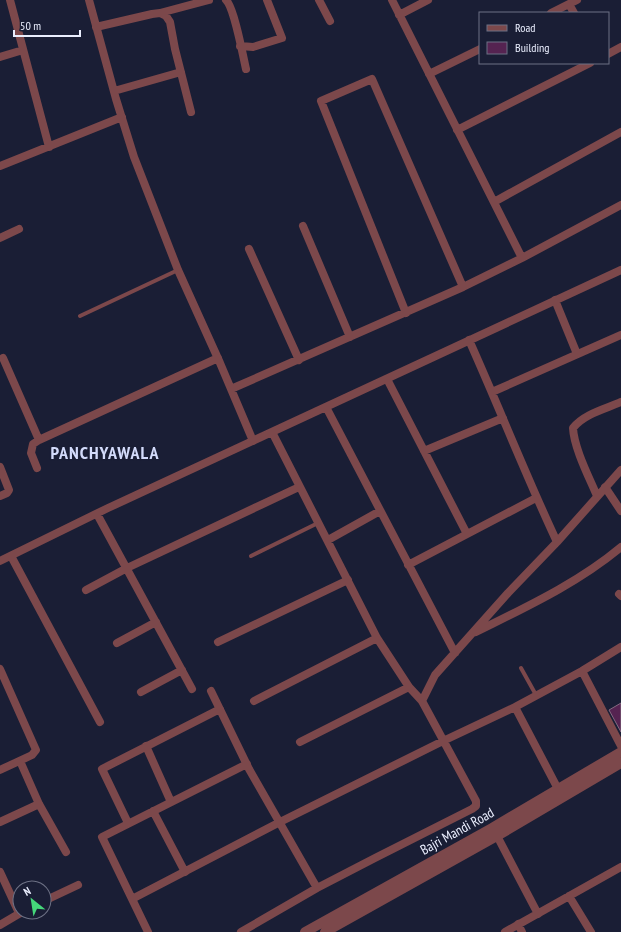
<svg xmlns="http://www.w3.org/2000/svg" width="621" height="932" font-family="'PT Sans Narrow',sans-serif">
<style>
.building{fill:#552351;stroke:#846b81}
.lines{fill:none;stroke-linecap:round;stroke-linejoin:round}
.service{stroke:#7c484b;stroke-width:4}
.minor{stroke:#7c484b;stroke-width:8}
.tertiary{stroke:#7c484b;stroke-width:10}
.labels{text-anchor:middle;stroke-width:3;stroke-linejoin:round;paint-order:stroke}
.street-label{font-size:14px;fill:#eaeefe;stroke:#1a1e35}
.district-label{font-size:18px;font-weight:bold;letter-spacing:1px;fill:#d3dbfb;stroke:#1a1e35}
</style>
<rect width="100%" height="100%" fill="#1a1e35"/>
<!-- building -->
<path class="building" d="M 621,703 L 621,732 L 609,710 Z"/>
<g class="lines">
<!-- service -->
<path class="service" d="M 80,316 L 178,270
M 251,556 L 318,523
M 521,668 L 536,695"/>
<!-- minor -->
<path class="minor" d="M 10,0 L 49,147
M 89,0 L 116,99 L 134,157 L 178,270 L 220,363 L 253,441
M 226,0 C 234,7 243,56 246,69
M 319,0 L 330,21
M 392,0 L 522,258
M 569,4 L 574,13
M 160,13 L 209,0
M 551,13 L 577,0
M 399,15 L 428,0
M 96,27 L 152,14 L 160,13 L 166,16 L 170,22 L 175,49 L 191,112
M 240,46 L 253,47 L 282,38 L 267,0
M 608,54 L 621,47
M 0,57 L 23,50
M 429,74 L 480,49
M 114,91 L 181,72
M 457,130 L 590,63
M 0,166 L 122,117
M 494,202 L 621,132
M 303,226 L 350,337
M 0,238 L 19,229
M 249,249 L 299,360
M 555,300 L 577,354
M 406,313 L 321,101 L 372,79 L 463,287
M 469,340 C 499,407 526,476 557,542
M 3,358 L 39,440
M 387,379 L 467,534
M 231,389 L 463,287 L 522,258 L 621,205
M 492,392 L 621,335
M 326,407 L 455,653
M 424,451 L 503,418
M 0,467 L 9,490 L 7,493 L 0,496
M 37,468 L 31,453 L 33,444 L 39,440 L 218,358
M 605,487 L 621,511
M 597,496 C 589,477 574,448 573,428 C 584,414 605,409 621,402
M 97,514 L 192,689
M 328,540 L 380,511
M 11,556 L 100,722
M 0,561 L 108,508 L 621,270
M 408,565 L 536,498
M 86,590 L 127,568 L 299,487
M 619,594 L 621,596
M 476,632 C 526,607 578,583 621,547
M 218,642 L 348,580
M 117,643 L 156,622
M 0,669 L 36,750 L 32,755 L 0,770
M 582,671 L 621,746
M 211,691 L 249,769 L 317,888
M 141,692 L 182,670
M 254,701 L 377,638
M 422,701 L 435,675 L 508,593 L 557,542 L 621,470
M 515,707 L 558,789
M 300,742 L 409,687
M 146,746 L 171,802
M 20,761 L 39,804 L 66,852
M 153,811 L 185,872
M 0,822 L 39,804
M 128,823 L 102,769 L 220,709
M 495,832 L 538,914
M 0,872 L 19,913
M 569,896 L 591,932
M 132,899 L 280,822 L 443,741 L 515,707 L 582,671 L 621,647
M 44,901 L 78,885
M 518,924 L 522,932
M 0,925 L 22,912
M 148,932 L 102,837 L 247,764
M 241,932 L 317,888 L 375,858 L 472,809 L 476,806 L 476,801 L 422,701 L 409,687 L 377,638 L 272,432
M 505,932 L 621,867"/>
<!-- tertiary -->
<path class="tertiary" d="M 305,932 L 492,828 L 621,752
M 325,932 L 497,836 L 621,763"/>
</g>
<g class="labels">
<!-- street labels -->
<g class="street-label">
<text transform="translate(457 831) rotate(-29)" y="5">Bajri Mandi Road</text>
</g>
<!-- district labels -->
<g class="district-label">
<text x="105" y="459">PANCHYAWALA</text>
</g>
</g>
<!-- legend -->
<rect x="479" y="12" width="130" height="52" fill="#1a1e35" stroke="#6d7185"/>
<rect x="487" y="25" width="20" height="6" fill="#7c484b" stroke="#6d7185"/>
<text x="515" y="32" font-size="12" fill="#eaeefe">Road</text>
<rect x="487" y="42" width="20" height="12" fill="#552351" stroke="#6d7185"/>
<text x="515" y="52" font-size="12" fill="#eaeefe">Building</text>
<!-- north arrow -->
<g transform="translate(32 900) rotate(330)"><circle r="19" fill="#1a1e35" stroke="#6d7185"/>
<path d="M0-3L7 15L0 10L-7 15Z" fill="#45d77a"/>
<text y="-6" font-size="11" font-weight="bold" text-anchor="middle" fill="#eaeefe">N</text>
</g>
<!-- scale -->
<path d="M14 30v6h66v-6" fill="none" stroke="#eaeefe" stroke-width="2"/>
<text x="20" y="30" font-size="12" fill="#eaeefe" stroke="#1a1e35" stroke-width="3" paint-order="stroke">50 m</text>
</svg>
